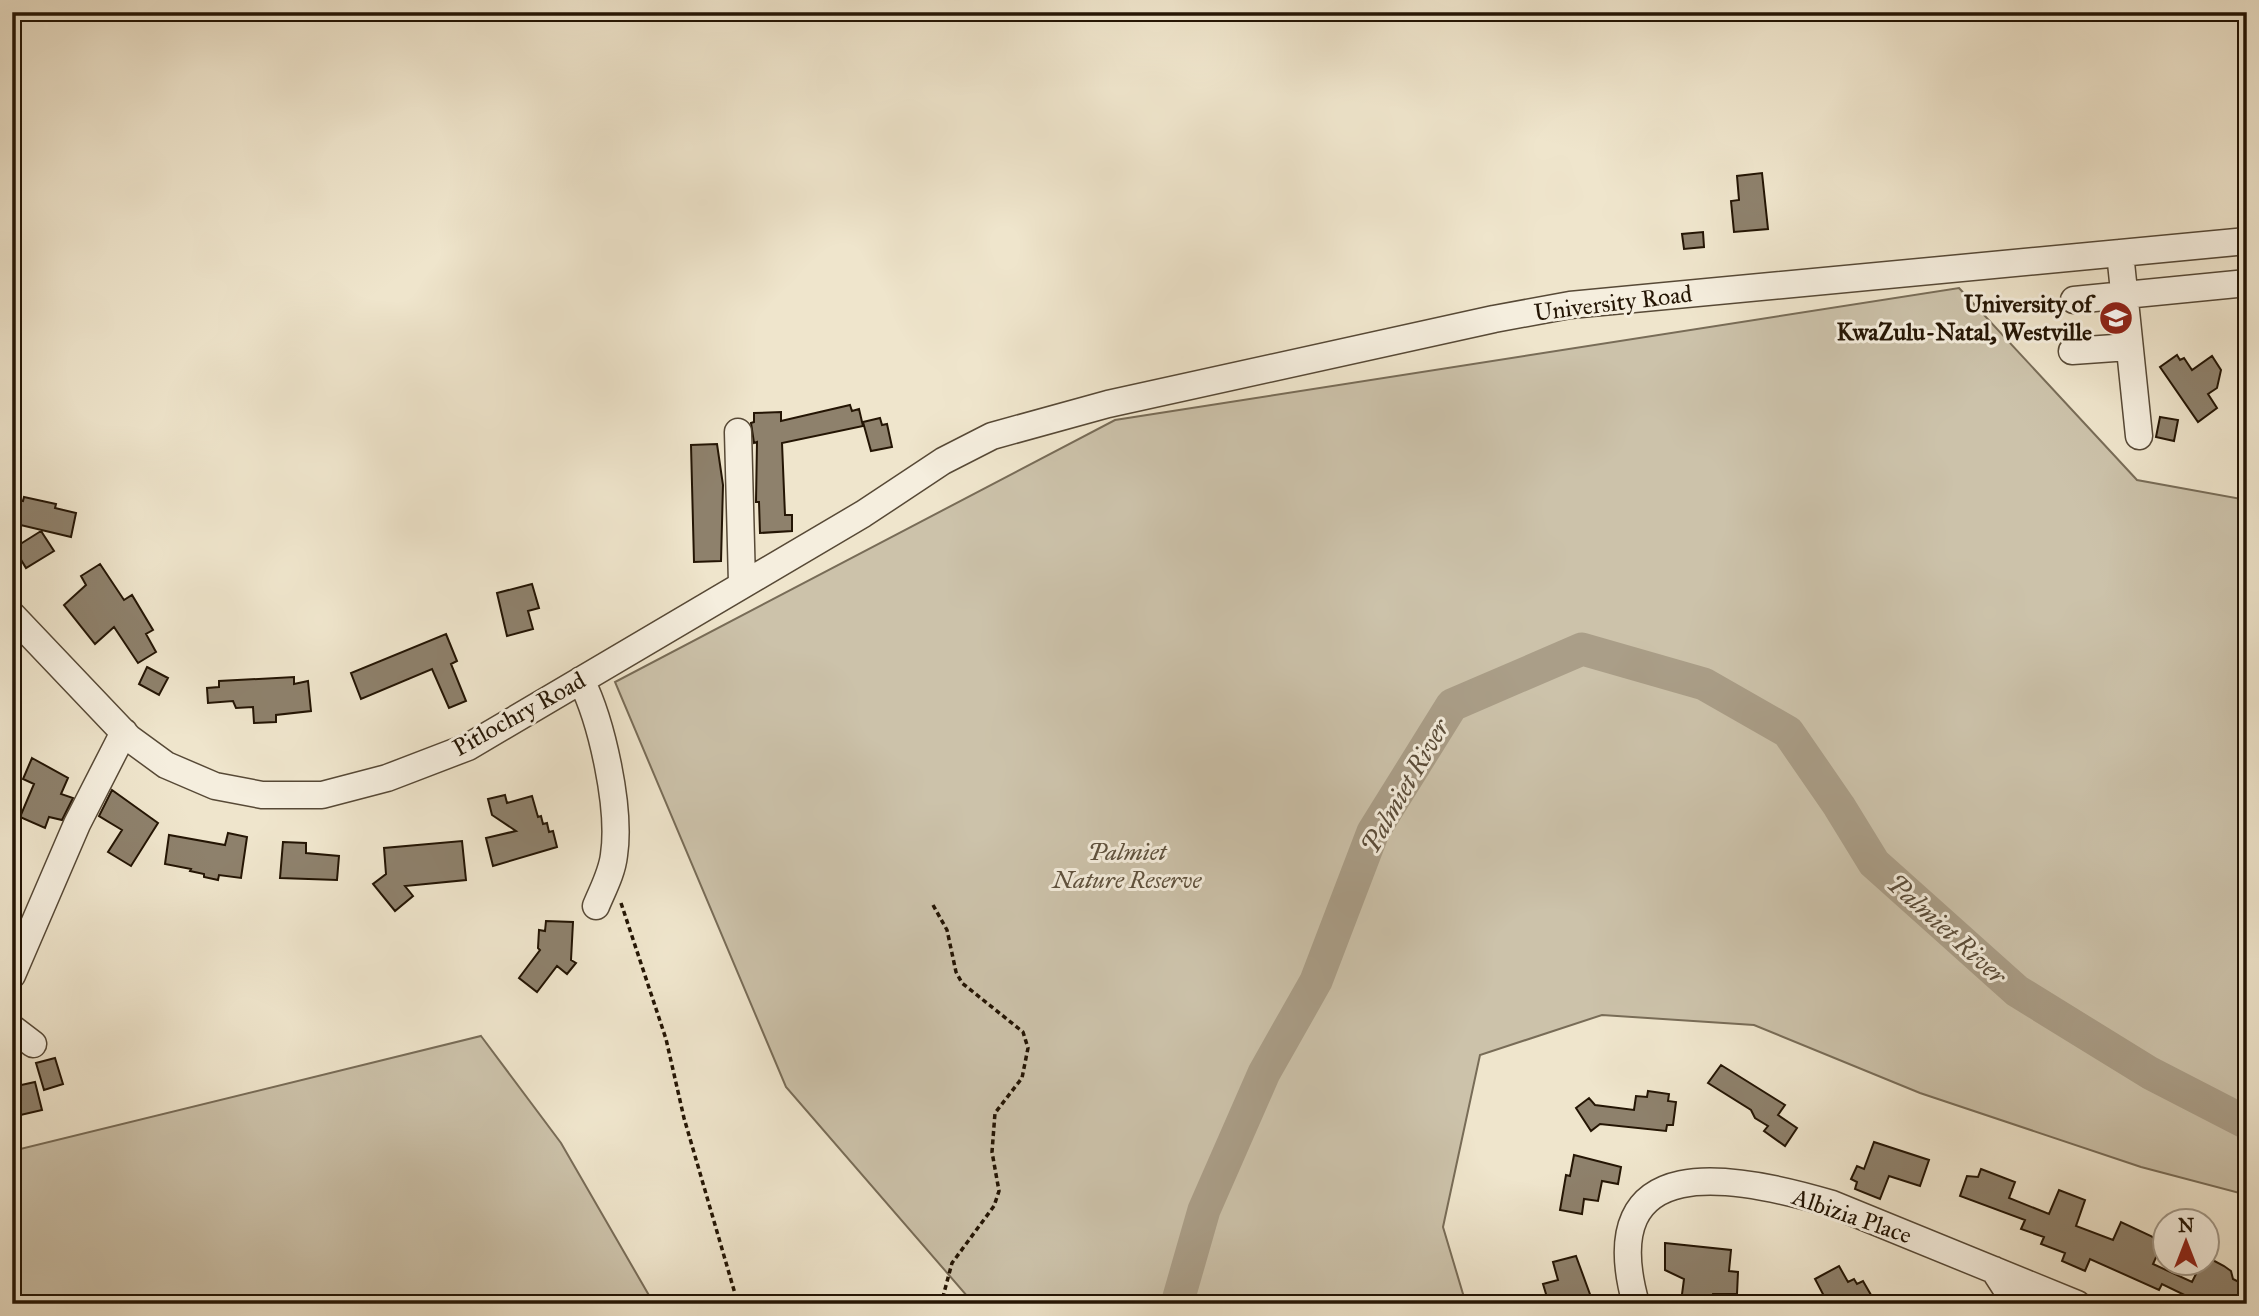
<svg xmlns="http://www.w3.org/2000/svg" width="2259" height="1316" font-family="'IM FELL Great Primer',serif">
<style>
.green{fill:#ccc2aa;stroke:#786c57;stroke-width:2}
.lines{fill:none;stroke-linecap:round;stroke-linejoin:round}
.river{stroke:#aa9e88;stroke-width:33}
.building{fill:#8e816c;stroke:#241504;stroke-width:2}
.minor-casing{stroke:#574936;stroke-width:29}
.path{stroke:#241504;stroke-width:3.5;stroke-dasharray:5 3.5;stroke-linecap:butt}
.minor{stroke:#f5eede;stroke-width:26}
.labels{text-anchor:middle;stroke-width:6;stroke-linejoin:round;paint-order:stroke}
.street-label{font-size:24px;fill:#241504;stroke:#f5eede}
.poi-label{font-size:24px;font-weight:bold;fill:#241504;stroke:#f5eede;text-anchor:end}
.park-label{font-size:24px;font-style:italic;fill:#5f523e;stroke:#f5eede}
.water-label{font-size:26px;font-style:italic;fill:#5a4c39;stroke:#f5eede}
</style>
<rect width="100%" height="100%" fill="#efe5cc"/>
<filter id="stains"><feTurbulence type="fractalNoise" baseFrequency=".00286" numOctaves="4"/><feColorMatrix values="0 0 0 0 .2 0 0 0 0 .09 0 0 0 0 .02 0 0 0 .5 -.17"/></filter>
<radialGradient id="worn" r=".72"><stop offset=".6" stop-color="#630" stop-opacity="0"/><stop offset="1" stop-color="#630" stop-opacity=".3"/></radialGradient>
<!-- green -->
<path class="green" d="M 1959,288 L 2137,480 L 2247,500 L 2247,1195 L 2141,1167 L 1920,1093 L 1754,1025 L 1602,1015 L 1480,1055 L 1443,1227 L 1466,1304 L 967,1304 L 968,1297 L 786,1087 L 615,682 L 1115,420 Z
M 481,1036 L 561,1143 L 654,1304 L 12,1304 L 12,1151 Z"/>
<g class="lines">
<!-- river -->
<path class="river" d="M 1177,1304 L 1204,1210 L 1264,1073 L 1316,981 L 1373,832 L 1452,705 L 1582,649 L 1704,684 L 1788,732 L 1839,806 L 1874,863 L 2017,991 L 2150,1073 L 2247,1123"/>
</g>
<!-- building -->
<path class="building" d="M 1762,173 L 1768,229 L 1734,232 L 1731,201 L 1739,200 L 1737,176 Z
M 1703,232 L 1704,247 L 1684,249 L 1682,234 Z
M 2177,355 L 2180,360 L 2184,358 L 2192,370 L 2212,356 L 2221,370 L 2217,388 L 2208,394 L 2217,408 L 2198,422 L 2160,367 Z
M 850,405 L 852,411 L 859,409 L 863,426 L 782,443 L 785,515 L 792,515 L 792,531 L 760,533 L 759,502 L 756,502 L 757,442 L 754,443 L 751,423 L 754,422 L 754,413 L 781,412 L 781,421 Z
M 2160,417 L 2178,420 L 2174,441 L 2156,437 Z
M 880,418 L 882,425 L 887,424 L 892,447 L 871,451 L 863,422 Z
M 717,444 L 723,485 L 721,561 L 694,562 L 691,445 Z
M 24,497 L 56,504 L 55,508 L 76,513 L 71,537 L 12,523 L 12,499 L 23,501 Z
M 41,531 L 54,551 L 26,568 L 14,548 Z
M 100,564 L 124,600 L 132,595 L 153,630 L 146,634 L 156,652 L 138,663 L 114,627 L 95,644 L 64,605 L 86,585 L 81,576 Z
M 532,584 L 539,608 L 528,611 L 533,629 L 507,636 L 497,593 Z
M 446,634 L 457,661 L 451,664 L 466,701 L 449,708 L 432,669 L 361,699 L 351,673 Z
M 147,667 L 168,678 L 159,695 L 139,684 Z
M 294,677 L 294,684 L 308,681 L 311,711 L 276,715 L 276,722 L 254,723 L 253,707 L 236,708 L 233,701 L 208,703 L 207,688 L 219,687 L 219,681 Z
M 32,758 L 68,778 L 61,794 L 73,798 L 62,820 L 49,817 L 45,828 L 20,817 L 34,784 L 23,779 Z
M 112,790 L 158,823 L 131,866 L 108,852 L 122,830 L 99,816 Z
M 505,795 L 507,803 L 532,796 L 538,817 L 541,816 L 543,824 L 547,823 L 549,832 L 553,831 L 557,847 L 493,866 L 486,838 L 516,831 L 492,815 L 488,799 Z
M 228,833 L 247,837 L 241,878 L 219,875 L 218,880 L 204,877 L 204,874 L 190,871 L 191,869 L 165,864 L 169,835 L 225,845 Z
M 462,841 L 466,880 L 405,886 L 413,896 L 395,911 L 373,884 L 386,874 L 384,848 Z
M 283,842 L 306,843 L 306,853 L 339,856 L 337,880 L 280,878 Z
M 546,921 L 573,922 L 571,960 L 576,963 L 567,974 L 557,966 L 537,992 L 519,978 L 540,950 L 538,948 L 539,930 L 545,931 Z
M 55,1058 L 63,1084 L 44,1090 L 36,1063 Z
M 1721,1065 L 1785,1105 L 1778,1115 L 1797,1128 L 1785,1146 L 1764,1131 L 1768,1126 L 1755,1118 L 1751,1110 L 1708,1083 Z
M 35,1082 L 42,1110 L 12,1117 L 12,1087 Z
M 1648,1091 L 1669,1094 L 1668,1101 L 1676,1102 L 1673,1125 L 1667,1125 L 1666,1131 L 1600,1124 L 1591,1131 L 1576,1108 L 1589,1098 L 1595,1105 L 1634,1110 L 1636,1096 L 1647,1097 Z
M 1874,1142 L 1929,1160 L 1920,1186 L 1889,1176 L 1880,1199 L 1855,1189 L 1857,1182 L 1851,1179 L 1857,1166 L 1864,1169 Z
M 1574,1155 L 1621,1167 L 1618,1184 L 1602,1181 L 1598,1201 L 1584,1199 L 1582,1214 L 1560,1210 L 1566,1175 L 1570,1176 Z
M 1981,1169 L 2015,1182 L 2009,1198 L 2049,1214 L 2059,1190 L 2085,1200 L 2076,1226 L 2113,1240 L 2121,1222 L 2151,1236 L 2162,1244 L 2153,1264 L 2192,1282 L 2201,1264 L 2207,1264 L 2207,1257 L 2224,1266 L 2231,1271 L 2233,1279 L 2247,1286 L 2247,1304 L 2203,1304 L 2162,1284 L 2159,1290 L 2090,1259 L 2085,1271 L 2062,1261 L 2065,1253 L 2041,1244 L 2044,1237 L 2021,1229 L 2025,1220 L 1960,1196 L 1967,1176 L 1978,1177 Z
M 1665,1243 L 1731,1250 L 1729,1271 L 1738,1272 L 1737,1294 L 1713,1294 L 1712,1298 L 1702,1297 L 1701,1304 L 1681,1302 L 1684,1279 L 1665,1270 Z
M 1576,1256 L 1591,1297 L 1567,1304 L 1549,1304 L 1543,1284 L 1558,1280 L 1553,1262 Z
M 1839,1266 L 1848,1282 L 1854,1279 L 1857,1284 L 1863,1281 L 1871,1295 L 1866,1298 L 1870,1304 L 1833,1304 L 1829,1296 L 1825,1298 L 1815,1279 Z"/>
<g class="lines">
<!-- minor casing -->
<g class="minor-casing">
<path id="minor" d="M 2120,253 L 2139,436
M 2074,300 L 2247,283
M 2072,351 L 2129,347
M 738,432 L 742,583
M 12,615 L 129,738 L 166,765 L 215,786 L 262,795 L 322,795 L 387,778 L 468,747 L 863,514 L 943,461 L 992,436 L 1108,404 L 1494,319 L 1570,305 L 2247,241
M 581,680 C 602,722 621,808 614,855 C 612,873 603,889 596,906
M 12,975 L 77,824 L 124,732
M 12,1028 L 33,1044
M 1994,1270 L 2016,1304
M 1636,1304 C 1592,1147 1735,1175 1832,1204 L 2077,1304"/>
</g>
<!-- path -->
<path class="path" d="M 621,903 L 666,1039 L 684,1118 L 738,1304
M 933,905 L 947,930 L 956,972 L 962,983 L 1023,1032 L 1028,1048 L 1022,1078 L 995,1113 L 992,1152 L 999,1191 L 994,1206 L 952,1263 L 941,1304"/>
<!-- minor -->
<use href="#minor" class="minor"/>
</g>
<!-- icons -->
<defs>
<g id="university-disc" transform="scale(1.75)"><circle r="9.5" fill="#8f2418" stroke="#f5eede"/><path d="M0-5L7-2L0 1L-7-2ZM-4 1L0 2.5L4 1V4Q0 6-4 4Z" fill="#fff"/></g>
</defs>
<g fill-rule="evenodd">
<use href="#university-disc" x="2116" y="318"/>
</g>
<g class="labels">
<!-- street labels -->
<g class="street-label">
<text transform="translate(1613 303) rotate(-7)" y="8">University Road</text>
<text transform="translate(519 714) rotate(-29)" y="8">Pitlochry Road</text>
<text transform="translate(1852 1216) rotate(19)" y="8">Albizia Place</text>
</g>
<!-- poi labels -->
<g class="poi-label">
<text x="2092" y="312">University of<tspan x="2092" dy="28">KwaZulu-Natal, Westville</tspan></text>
</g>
<!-- park labels -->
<g class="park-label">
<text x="1127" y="860">Palmiet<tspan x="1127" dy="28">Nature Reserve</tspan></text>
</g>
<!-- water labels -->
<g class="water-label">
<text transform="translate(1405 786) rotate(-60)" y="9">Palmiet River</text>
<text transform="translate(1947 929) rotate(42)" y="9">Palmiet River</text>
</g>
</g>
<!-- margin -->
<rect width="2259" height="1316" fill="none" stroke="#efe5cc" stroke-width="42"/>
<rect x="14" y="14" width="2231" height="1288" fill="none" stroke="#241504" stroke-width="3.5"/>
<rect x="21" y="21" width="2217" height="1274" fill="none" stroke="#241504" stroke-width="2"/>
<!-- north arrow -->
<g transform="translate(2186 1242)"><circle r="33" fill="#f5eede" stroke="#a19787" stroke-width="2"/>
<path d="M0-5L12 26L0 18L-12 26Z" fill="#8f2418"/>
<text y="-10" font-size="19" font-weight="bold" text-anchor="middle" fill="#241504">N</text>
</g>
<rect width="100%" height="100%" filter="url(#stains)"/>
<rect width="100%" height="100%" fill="url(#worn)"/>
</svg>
